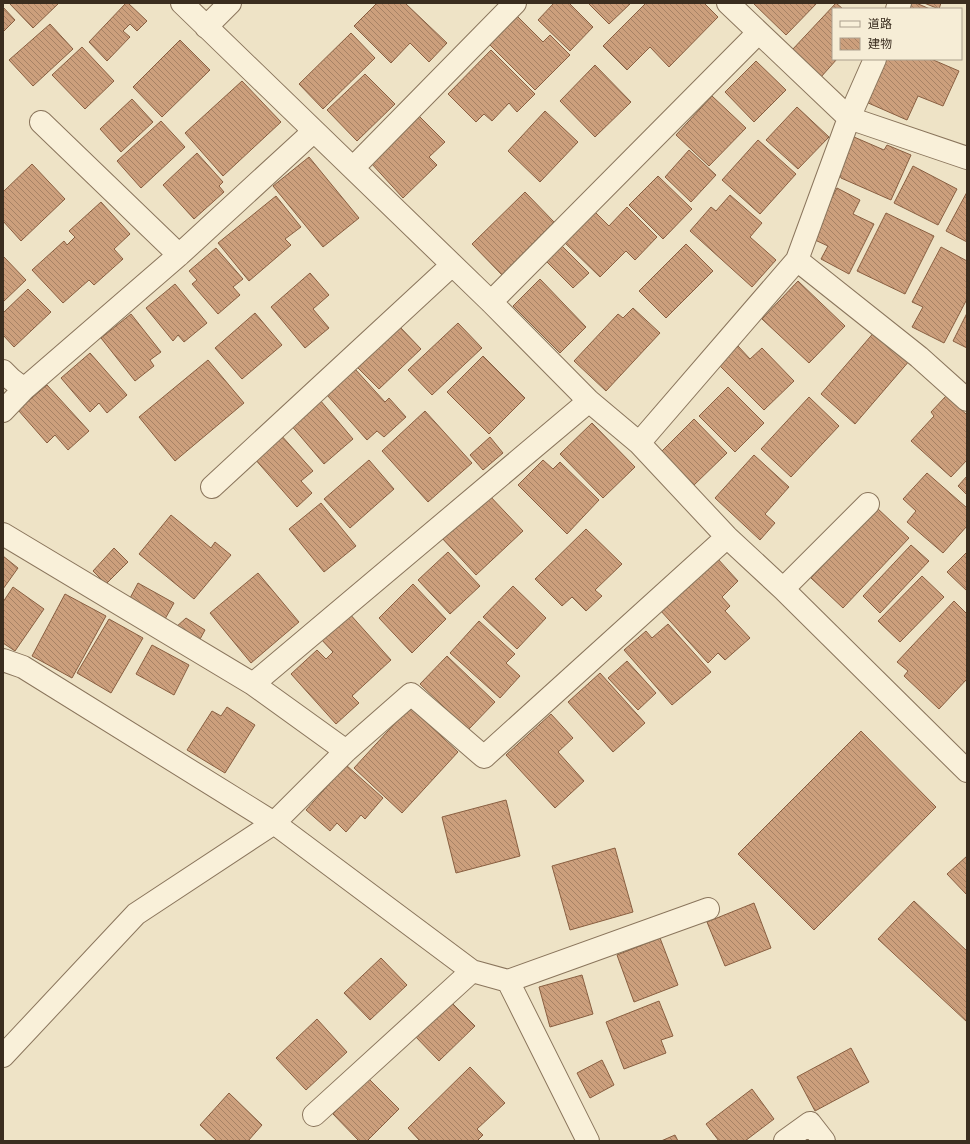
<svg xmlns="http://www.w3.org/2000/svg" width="970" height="1144" font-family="Spectral,'Noto Sans JP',serif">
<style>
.building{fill:url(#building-back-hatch);stroke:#895f41}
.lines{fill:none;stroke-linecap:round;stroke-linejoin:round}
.minor-casing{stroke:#8a755c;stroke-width:24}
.minor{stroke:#f9f0d9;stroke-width:22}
</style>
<defs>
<pattern id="building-back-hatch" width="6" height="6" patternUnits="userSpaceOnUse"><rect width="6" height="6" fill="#cc9f7c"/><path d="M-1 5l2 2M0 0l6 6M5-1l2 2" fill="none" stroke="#a78265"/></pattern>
</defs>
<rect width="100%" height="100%" fill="#eee3c6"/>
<!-- building -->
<path class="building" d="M 9,3 L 59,3 L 33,28 Z
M 126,3 L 128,3 L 147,21 L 137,31 L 130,24 L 123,31 L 130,37 L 107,61 L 89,42 Z
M 377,3 L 405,3 L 447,43 L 429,62 L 410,43 L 391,63 L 354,26 Z
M 554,3 L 569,3 L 593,27 L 570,51 L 538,20 Z
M 588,3 L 631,3 L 609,24 Z
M 646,3 L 704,3 L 718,17 L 669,67 L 650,47 L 627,70 L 603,46 Z
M 753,3 L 817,3 L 786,35 Z
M 836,3 L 843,9 L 833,9 L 833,59 L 837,59 L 821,77 L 792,50 Z
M 909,3 L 916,3 L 930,9 L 906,9 Z
M 924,3 L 941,3 L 939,9 Z
M 3,7 L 15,20 L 3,32 Z
M 516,15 L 543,42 L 550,35 L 570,55 L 535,90 L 488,43 Z
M 50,24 L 73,49 L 33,86 L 9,60 Z
M 351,33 L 375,58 L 323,109 L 299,84 Z
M 180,40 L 210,70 L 162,117 L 133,87 Z
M 82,47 L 114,81 L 85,109 L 52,75 Z
M 491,50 L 535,94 L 517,112 L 509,103 L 492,121 L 484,114 L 476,122 L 448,94 Z
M 884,59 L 931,59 L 959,71 L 943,106 L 918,96 L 907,120 L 866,102 Z
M 756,61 L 786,90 L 754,122 L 725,92 Z
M 595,65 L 631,102 L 595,137 L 560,101 Z
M 365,74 L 395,104 L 357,141 L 327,110 Z
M 242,81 L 281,122 L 223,176 L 185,133 Z
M 712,96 L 746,128 L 709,166 L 676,135 Z
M 132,99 L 153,122 L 121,152 L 100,129 Z
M 797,107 L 829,137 L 798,169 L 766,140 Z
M 545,111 L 578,142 L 540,182 L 508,151 Z
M 419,116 L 445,142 L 429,157 L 437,165 L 403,198 L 371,163 Z
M 161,121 L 185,147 L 141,188 L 117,161 Z
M 854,137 L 884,150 L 887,145 L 911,155 L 891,200 L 841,178 L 839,170 Z
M 758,140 L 796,174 L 760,214 L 722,180 Z
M 689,150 L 716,175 L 691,202 L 665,177 Z
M 197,153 L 223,182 L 219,186 L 224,192 L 194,219 L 163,185 Z
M 309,157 L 359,218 L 323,247 L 273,186 Z
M 32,164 L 65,199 L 21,241 L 3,221 L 3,192 Z
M 913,166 L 957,189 L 938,225 L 894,203 Z
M 658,176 L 692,209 L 663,239 L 629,205 Z
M 837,188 L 860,200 L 853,214 L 874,224 L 849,274 L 821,259 L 828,246 L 815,240 L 814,232 Z
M 525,192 L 554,222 L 502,275 L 472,244 Z
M 967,192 L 967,242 L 946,231 Z
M 730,195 L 762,223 L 750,237 L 776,260 L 752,287 L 690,231 L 711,207 L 716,211 Z
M 276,196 L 301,227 L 285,239 L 291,245 L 249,281 L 218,243 Z
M 101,202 L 130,234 L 114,249 L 123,259 L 94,285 L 89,280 L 63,303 L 32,270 L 64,241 L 67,245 L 75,237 L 69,231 Z
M 627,207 L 657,237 L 635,260 L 626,251 L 600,277 L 563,241 L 593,210 L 609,226 Z
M 886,213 L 934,236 L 905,294 L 857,271 Z
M 560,244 L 589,273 L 573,288 L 545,260 Z
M 686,244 L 713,271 L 666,318 L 639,291 Z
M 941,247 L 967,261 L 967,299 L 944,343 L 912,327 L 923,307 L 912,302 Z
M 216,248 L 243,279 L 233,287 L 240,295 L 218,314 L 192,284 L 197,280 L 189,271 Z
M 3,256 L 26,280 L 3,302 Z
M 310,273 L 329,295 L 313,309 L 329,328 L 305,348 L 271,307 Z
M 540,279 L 586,327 L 560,353 L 513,306 Z
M 798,281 L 845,326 L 809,363 L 762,319 Z
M 175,284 L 207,323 L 184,342 L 178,335 L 173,341 L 146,308 Z
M 28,289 L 51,312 L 14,347 L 3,335 L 3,313 Z
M 633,308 L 660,333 L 606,391 L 574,361 L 618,314 L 623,318 Z
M 255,313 L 282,345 L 242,379 L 215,348 Z
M 967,313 L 967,348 L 953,341 Z
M 131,314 L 161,352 L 150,360 L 154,366 L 135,381 L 101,338 Z
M 458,323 L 482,348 L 432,395 L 408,370 Z
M 399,326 L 421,349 L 379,389 L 357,367 Z
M 876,330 L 910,360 L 855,424 L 821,394 Z
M 738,346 L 750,359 L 762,348 L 794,381 L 764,410 L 719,365 Z
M 90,353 L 127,395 L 107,413 L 99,403 L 90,412 L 61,378 Z
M 483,356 L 525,398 L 489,434 L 447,392 Z
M 208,360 L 244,403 L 175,461 L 139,417 Z
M 355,369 L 385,402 L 389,398 L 406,417 L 384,437 L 377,431 L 367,440 L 327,395 Z
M 47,385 L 89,431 L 68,450 L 55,435 L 47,443 L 18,410 Z
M 728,387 L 764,423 L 735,452 L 699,416 Z
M 946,396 L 967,415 L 967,460 L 951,477 L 911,441 L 934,416 L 931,412 Z
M 809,397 L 839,426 L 791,477 L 761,449 Z
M 320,400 L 353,439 L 324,464 L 290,424 Z
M 425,411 L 472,463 L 428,502 L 382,451 Z
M 694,419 L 727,453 L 693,486 L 660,453 Z
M 592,423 L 635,467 L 603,498 L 560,454 Z
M 280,434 L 313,471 L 301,481 L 312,493 L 297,507 L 254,458 Z
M 490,437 L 503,453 L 483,470 L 470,455 Z
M 754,455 L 789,487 L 765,514 L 775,523 L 760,540 L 715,498 Z
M 369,460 L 394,489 L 350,528 L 324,499 Z
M 543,460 L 553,469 L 560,462 L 599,500 L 567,534 L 518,485 Z
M 927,473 L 967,508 L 967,526 L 943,553 L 907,522 L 916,511 L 903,499 Z
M 967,476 L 967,495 L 958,486 Z
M 488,494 L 523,531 L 476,575 L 441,537 Z
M 321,503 L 356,546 L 324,572 L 289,529 Z
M 877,508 L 909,538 L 843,608 L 811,578 Z
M 171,515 L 211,548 L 215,542 L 231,555 L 194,599 L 139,554 Z
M 586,529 L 622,564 L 595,590 L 602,596 L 586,611 L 572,597 L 562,606 L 535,579 Z
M 911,545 L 929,561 L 880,613 L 863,596 Z
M 114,548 L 128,562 L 106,584 L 93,571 Z
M 448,552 L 480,586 L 450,614 L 418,580 Z
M 967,552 L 967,591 L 947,572 Z
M 3,556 L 18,568 L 3,589 Z
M 717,558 L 738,581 L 722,597 L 730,606 L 725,611 L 750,638 L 725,660 L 718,653 L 708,663 L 660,610 Z
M 258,573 L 299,622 L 251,663 L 210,613 Z
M 922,576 L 944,597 L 900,642 L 878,621 Z
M 138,583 L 174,603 L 165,619 L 129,600 Z
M 413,584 L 446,619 L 412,653 L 379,618 Z
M 513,586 L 546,618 L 517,649 L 483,617 Z
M 13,587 L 44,609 L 15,651 L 3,643 L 3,602 Z
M 65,594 L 106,616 L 72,678 L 32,656 Z
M 954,601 L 967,614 L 967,679 L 939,709 L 904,676 L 908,671 L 897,662 Z
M 348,612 L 391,660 L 352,696 L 359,703 L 336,724 L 291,674 L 317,650 L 326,659 L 333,652 L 320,638 Z
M 186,618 L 205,630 L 199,641 L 175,628 Z
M 109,619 L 143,638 L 111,693 L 77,673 Z
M 479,621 L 515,654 L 506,663 L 520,676 L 500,698 L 450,653 Z
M 668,624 L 711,672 L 672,705 L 624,650 L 646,631 L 652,638 Z
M 152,645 L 189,665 L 174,695 L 136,674 Z
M 447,656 L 495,702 L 468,730 L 420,684 Z
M 627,661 L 656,693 L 638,710 L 608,678 Z
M 600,673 L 645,723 L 613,752 L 568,702 Z
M 227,707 L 255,725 L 225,773 L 187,750 L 212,711 L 221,716 Z
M 410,707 L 458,752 L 402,813 L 354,768 Z
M 551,714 L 573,738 L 558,752 L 584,781 L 555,808 L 506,755 Z
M 861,731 L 936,807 L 814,930 L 738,854 Z
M 346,765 L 383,798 L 365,819 L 361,815 L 346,832 L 337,823 L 330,831 L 306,810 Z
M 506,800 L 520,856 L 456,873 L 442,817 Z
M 615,848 L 633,912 L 570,930 L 552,866 Z
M 967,856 L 967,895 L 947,874 Z
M 914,901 L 967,951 L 967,1022 L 878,939 Z
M 754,903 L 771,948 L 725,966 L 707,922 Z
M 660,938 L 678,985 L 634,1002 L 617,955 Z
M 381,958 L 407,985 L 370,1020 L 344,993 Z
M 582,975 L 593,1014 L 550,1027 L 539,987 Z
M 449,1000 L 475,1026 L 439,1061 L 414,1035 Z
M 659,1001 L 673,1036 L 661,1040 L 666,1053 L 624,1069 L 606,1022 Z
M 317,1019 L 347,1052 L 306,1090 L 276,1058 Z
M 851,1048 L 869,1082 L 815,1111 L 797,1077 Z
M 602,1060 L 614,1085 L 590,1098 L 577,1073 Z
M 470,1067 L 505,1103 L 477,1129 L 483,1135 L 477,1141 L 420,1141 L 408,1128 Z
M 368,1078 L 399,1109 L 367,1141 L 359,1141 L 333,1114 Z
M 752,1089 L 774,1119 L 745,1141 L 719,1141 L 706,1124 Z
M 229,1093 L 262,1125 L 248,1141 L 217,1141 L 200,1125 Z
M 675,1135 L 678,1141 L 661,1141 Z"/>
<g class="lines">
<!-- minor casing -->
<g class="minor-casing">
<path id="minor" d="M 182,3 L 491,302 L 589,401 L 639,443 L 727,537 L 783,589 L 967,771
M 728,3 L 849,118 L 967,158
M 897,9 L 900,3
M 206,27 L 230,3
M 41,122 L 179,255
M 353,168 L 515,3
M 797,260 L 919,357 L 967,400
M 491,302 L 758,33
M 3,371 L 11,379 L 24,389
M 3,411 L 24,389 L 179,255 L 314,131
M 639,443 L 797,260 L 849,118 L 875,59
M 212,487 L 452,265
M 3,534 L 253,684 L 346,751
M 783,589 L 868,504
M 3,660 L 23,667 L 274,823 L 472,971 L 508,981 L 588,1141
M 253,684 L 589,401
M 508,981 L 708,909
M 3,1056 L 136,914 L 274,823 L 346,751 L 411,694 L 484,757 L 727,537
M 314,1115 L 472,971
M 785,1141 L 810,1123 L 824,1141"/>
</g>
<!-- minor -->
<use href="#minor" class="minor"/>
</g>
<!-- border -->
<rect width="970" height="1144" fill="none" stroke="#3a2d1f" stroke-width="8"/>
<!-- legend -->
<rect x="832" y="8" width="130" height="52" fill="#f6edd6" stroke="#aba08d"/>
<rect x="840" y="21" width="20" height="6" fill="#f9f0d9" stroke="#aba08d"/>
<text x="868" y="28" font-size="12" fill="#3a2d1f">道路</text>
<rect x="840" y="38" width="20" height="12" fill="url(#building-back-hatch)" stroke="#aba08d"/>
<text x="868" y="48" font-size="12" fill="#3a2d1f">建物</text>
</svg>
